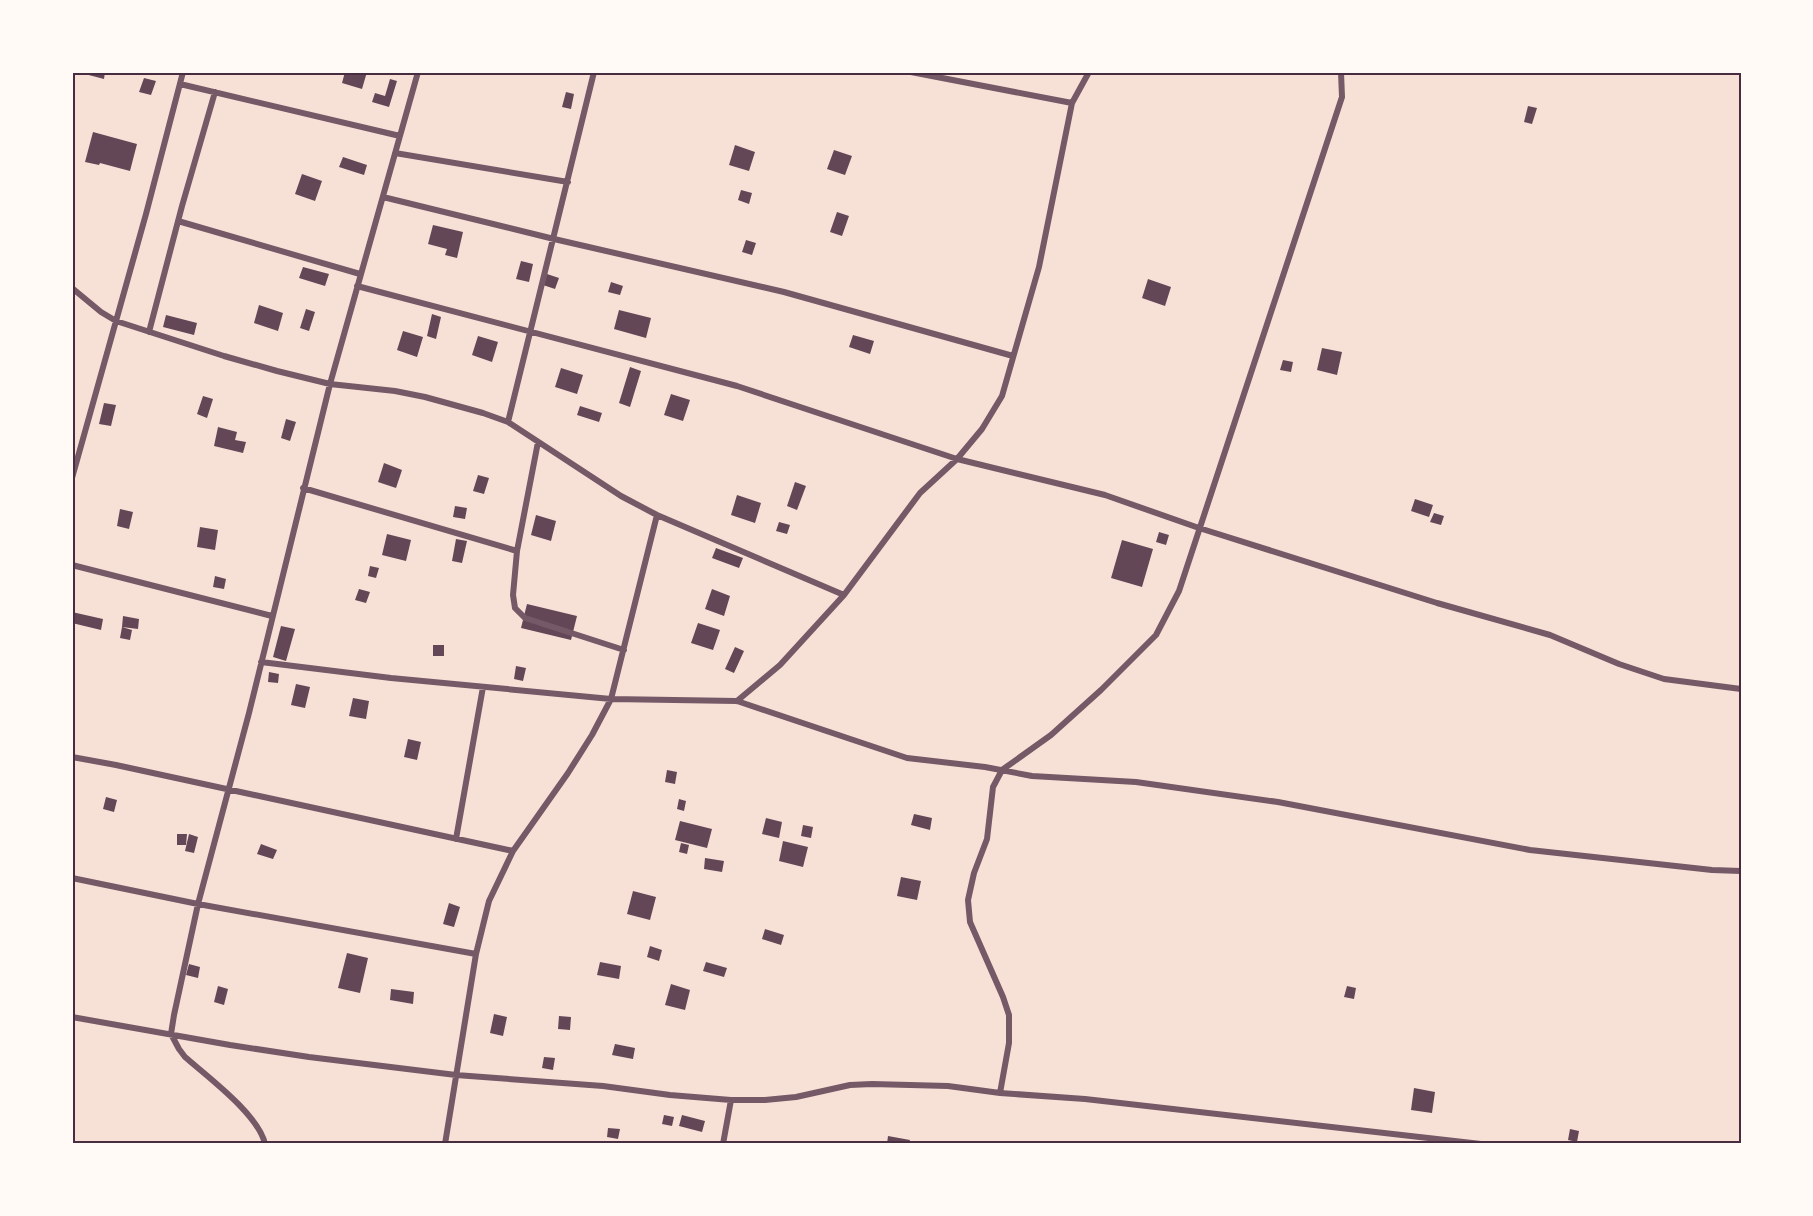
<svg xmlns="http://www.w3.org/2000/svg" width="1813" height="1216" font-family="'Exo 2',sans-serif">
<style>
.building{fill:#644757}
.lines{fill:none;stroke-linecap:round;stroke-linejoin:round}
.minor{stroke:#755966;stroke-width:6}
.neatline{fill:none;stroke:#4a2c40;stroke-width:2}
</style>
<rect width="100%" height="100%" fill="#f7e1d7"/>
<!-- building -->
<path class="building" d="M 77,72 L 105,72 L 104,79 Z
M 345,72 L 367,72 L 362,89 L 342,83 Z
M 144,78 L 156,81 L 151,95 L 139,92 Z
M 390,79 L 397,81 L 389,107 L 372,102 L 375,93 L 385,96 Z
M 566,92 L 574,94 L 571,109 L 562,107 Z
M 1528,106 L 1537,108 L 1532,124 L 1524,122 Z
M 93,132 L 137,144 L 130,171 L 100,163 L 99,165 L 85,162 Z
M 735,145 L 755,152 L 749,171 L 729,165 Z
M 834,150 L 852,156 L 845,175 L 827,169 Z
M 343,157 L 367,165 L 364,175 L 339,167 Z
M 302,174 L 322,181 L 315,201 L 295,194 Z
M 741,190 L 752,193 L 749,204 L 738,200 Z
M 837,212 L 849,216 L 842,236 L 830,232 Z
M 433,225 L 463,232 L 457,258 L 445,255 L 447,249 L 428,244 Z
M 746,240 L 756,243 L 752,255 L 742,252 Z
M 521,261 L 533,264 L 529,282 L 516,279 Z
M 303,267 L 329,274 L 325,286 L 299,278 Z
M 547,274 L 559,278 L 555,289 L 543,285 Z
M 1148,279 L 1171,287 L 1165,306 L 1142,298 Z
M 611,282 L 623,286 L 620,295 L 608,292 Z
M 259,305 L 283,313 L 278,331 L 254,323 Z
M 306,309 L 315,312 L 309,331 L 300,328 Z
M 619,310 L 651,318 L 646,338 L 614,329 Z
M 432,314 L 441,317 L 436,339 L 427,336 Z
M 166,315 L 197,323 L 194,335 L 163,327 Z
M 403,331 L 423,337 L 417,357 L 397,350 Z
M 853,335 L 874,341 L 870,354 L 849,347 Z
M 478,336 L 498,342 L 492,362 L 472,355 Z
M 1322,348 L 1342,352 L 1337,375 L 1317,370 Z
M 1283,360 L 1293,362 L 1291,372 L 1280,370 Z
M 630,367 L 641,371 L 630,407 L 619,403 Z
M 561,368 L 583,375 L 577,394 L 555,387 Z
M 671,394 L 690,400 L 683,421 L 664,415 Z
M 203,396 L 213,399 L 207,418 L 197,414 Z
M 104,403 L 116,405 L 111,426 L 99,424 Z
M 580,406 L 602,413 L 599,422 L 577,415 Z
M 286,419 L 296,422 L 290,441 L 281,438 Z
M 218,427 L 237,432 L 235,440 L 246,442 L 243,453 L 214,446 Z
M 384,463 L 402,470 L 396,488 L 378,482 Z
M 478,475 L 489,478 L 484,494 L 473,491 Z
M 795,482 L 806,486 L 797,510 L 787,506 Z
M 737,495 L 761,503 L 755,523 L 731,515 Z
M 1415,499 L 1433,505 L 1429,517 L 1411,511 Z
M 455,506 L 467,508 L 465,519 L 453,517 Z
M 120,509 L 133,512 L 129,529 L 117,526 Z
M 1434,513 L 1444,516 L 1441,525 L 1430,522 Z
M 536,515 L 556,521 L 551,541 L 531,535 Z
M 779,522 L 790,525 L 787,534 L 776,531 Z
M 200,527 L 218,530 L 215,550 L 197,547 Z
M 1159,532 L 1169,535 L 1166,545 L 1156,542 Z
M 387,534 L 411,540 L 406,561 L 382,555 Z
M 456,539 L 467,541 L 462,563 L 452,561 Z
M 1122,540 L 1153,549 L 1142,587 L 1111,578 Z
M 716,548 L 743,558 L 739,568 L 712,558 Z
M 370,566 L 379,568 L 376,578 L 368,576 Z
M 215,576 L 226,579 L 224,589 L 213,587 Z
M 359,589 L 370,592 L 366,603 L 355,600 Z
M 712,589 L 730,596 L 724,616 L 705,609 Z
M 527,604 L 577,616 L 571,640 L 521,628 Z
M 72,612 L 103,619 L 101,630 L 72,623 Z
M 123,616 L 139,619 L 138,629 L 122,627 Z
M 698,623 L 720,630 L 713,650 L 691,643 Z
M 281,626 L 295,629 L 286,661 L 273,657 Z
M 122,627 L 132,630 L 130,640 L 120,638 Z
M 433,645 L 444,645 L 444,656 L 433,656 Z
M 735,647 L 744,651 L 734,673 L 725,669 Z
M 516,666 L 526,668 L 523,681 L 514,679 Z
M 269,672 L 279,674 L 278,683 L 268,682 Z
M 296,684 L 310,687 L 305,708 L 291,705 Z
M 353,698 L 369,701 L 366,719 L 349,716 Z
M 408,739 L 421,742 L 417,760 L 404,757 Z
M 667,770 L 677,772 L 675,784 L 665,782 Z
M 106,797 L 117,800 L 114,812 L 103,809 Z
M 679,799 L 686,801 L 684,811 L 677,809 Z
M 914,814 L 932,818 L 930,830 L 911,825 Z
M 766,818 L 782,822 L 779,838 L 762,834 Z
M 680,821 L 712,829 L 707,848 L 675,840 Z
M 803,825 L 813,827 L 811,838 L 801,836 Z
M 177,834 L 187,834 L 186,845 L 177,845 Z
M 189,834 L 198,837 L 194,853 L 185,851 Z
M 783,841 L 808,847 L 803,867 L 779,861 Z
M 681,843 L 689,845 L 687,854 L 679,852 Z
M 261,844 L 277,850 L 273,859 L 257,854 Z
M 705,858 L 724,861 L 722,872 L 704,869 Z
M 901,877 L 921,881 L 917,900 L 897,896 Z
M 633,891 L 656,897 L 650,920 L 627,914 Z
M 449,903 L 460,907 L 454,927 L 443,924 Z
M 765,929 L 784,935 L 781,945 L 762,939 Z
M 650,946 L 662,950 L 659,961 L 647,957 Z
M 347,953 L 368,958 L 360,993 L 338,988 Z
M 600,962 L 621,966 L 619,979 L 597,975 Z
M 706,962 L 727,968 L 724,977 L 703,971 Z
M 189,964 L 200,967 L 198,978 L 186,975 Z
M 671,984 L 690,990 L 685,1010 L 665,1005 Z
M 218,986 L 228,989 L 224,1005 L 214,1002 Z
M 1347,986 L 1356,988 L 1354,999 L 1344,997 Z
M 391,989 L 414,992 L 413,1004 L 390,1000 Z
M 494,1014 L 507,1017 L 503,1036 L 490,1033 Z
M 559,1016 L 571,1017 L 570,1030 L 558,1029 Z
M 615,1044 L 635,1048 L 633,1059 L 612,1055 Z
M 544,1057 L 555,1058 L 553,1070 L 542,1068 Z
M 1414,1088 L 1435,1092 L 1432,1113 L 1411,1110 Z
M 664,1115 L 674,1117 L 672,1126 L 662,1124 Z
M 682,1115 L 705,1121 L 702,1132 L 679,1126 Z
M 608,1128 L 620,1129 L 618,1139 L 607,1137 Z
M 1570,1129 L 1579,1131 L 1577,1142 L 1568,1140 Z
M 888,1136 L 910,1140 L 909,1144 L 887,1144 Z"/>
<g class="lines">
<!-- minor -->
<path class="minor" d="M 911,72 L 1072,103
M 180,84 L 400,136
M 395,153 L 568,182
M 383,197 L 554,239 L 784,292 L 1013,356
M 178,221 L 360,274
M 357,286 L 737,386 L 957,459 L 1105,495 L 1199,528 L 1437,603 L 1550,635 L 1619,664 L 1664,679 L 1741,689
M 72,288 L 101,312 L 116,321 L 224,356 L 277,371 L 330,384 L 395,391 L 425,397 L 483,413 L 508,422 L 621,496 L 657,515 L 844,595
M 149,332 L 182,206 L 215,92
M 508,422 L 594,72
M 538,442 L 517,551 L 513,595 L 515,608 L 525,618 L 624,650
M 72,478 L 146,214 L 183,72
M 303,488 L 517,551
M 72,565 L 272,616
M 261,662 L 391,678 L 611,699 L 737,701 L 907,758 L 985,767 L 1032,776 L 1136,782 L 1278,802 L 1530,850 L 1712,870 L 1741,871
M 737,701 L 780,665 L 844,595 L 920,493 L 957,459 L 982,429 L 1002,396 L 1039,267 L 1072,103 L 1089,72
M 72,757 L 116,765 L 513,851
M 456,839 L 483,687
M 72,878 L 198,904 L 476,954
M 72,1017 L 230,1045 L 309,1057 L 456,1075 L 603,1086 L 670,1095 L 731,1100 L 765,1100 L 796,1097 L 850,1085 L 872,1084 L 948,1086 L 1000,1093 L 1085,1099 L 1481,1144
M 1000,1093 L 1009,1043 L 1009,1015 L 1003,997 L 970,922 L 968,900 L 974,873 L 987,839 L 993,787 L 1002,770 L 1051,735 L 1101,690 L 1156,635 L 1179,591 L 1342,97 L 1341,72
M 265,1144 C 259,1115 208,1077 185,1057 L 179,1049 L 171,1034 L 174,1015 L 198,904 L 249,713 L 330,384 L 418,72
M 445,1144 L 476,954 L 489,901 L 513,851 L 568,773 L 592,735 L 611,699 L 657,515
M 723,1144 L 731,1100"/>
</g>
<!-- border -->
<rect width="1813" height="1216" fill="none" stroke="#fffaf5" stroke-width="147"/>
<rect x="74" y="74" width="1666" height="1068" class="neatline"/>
</svg>
